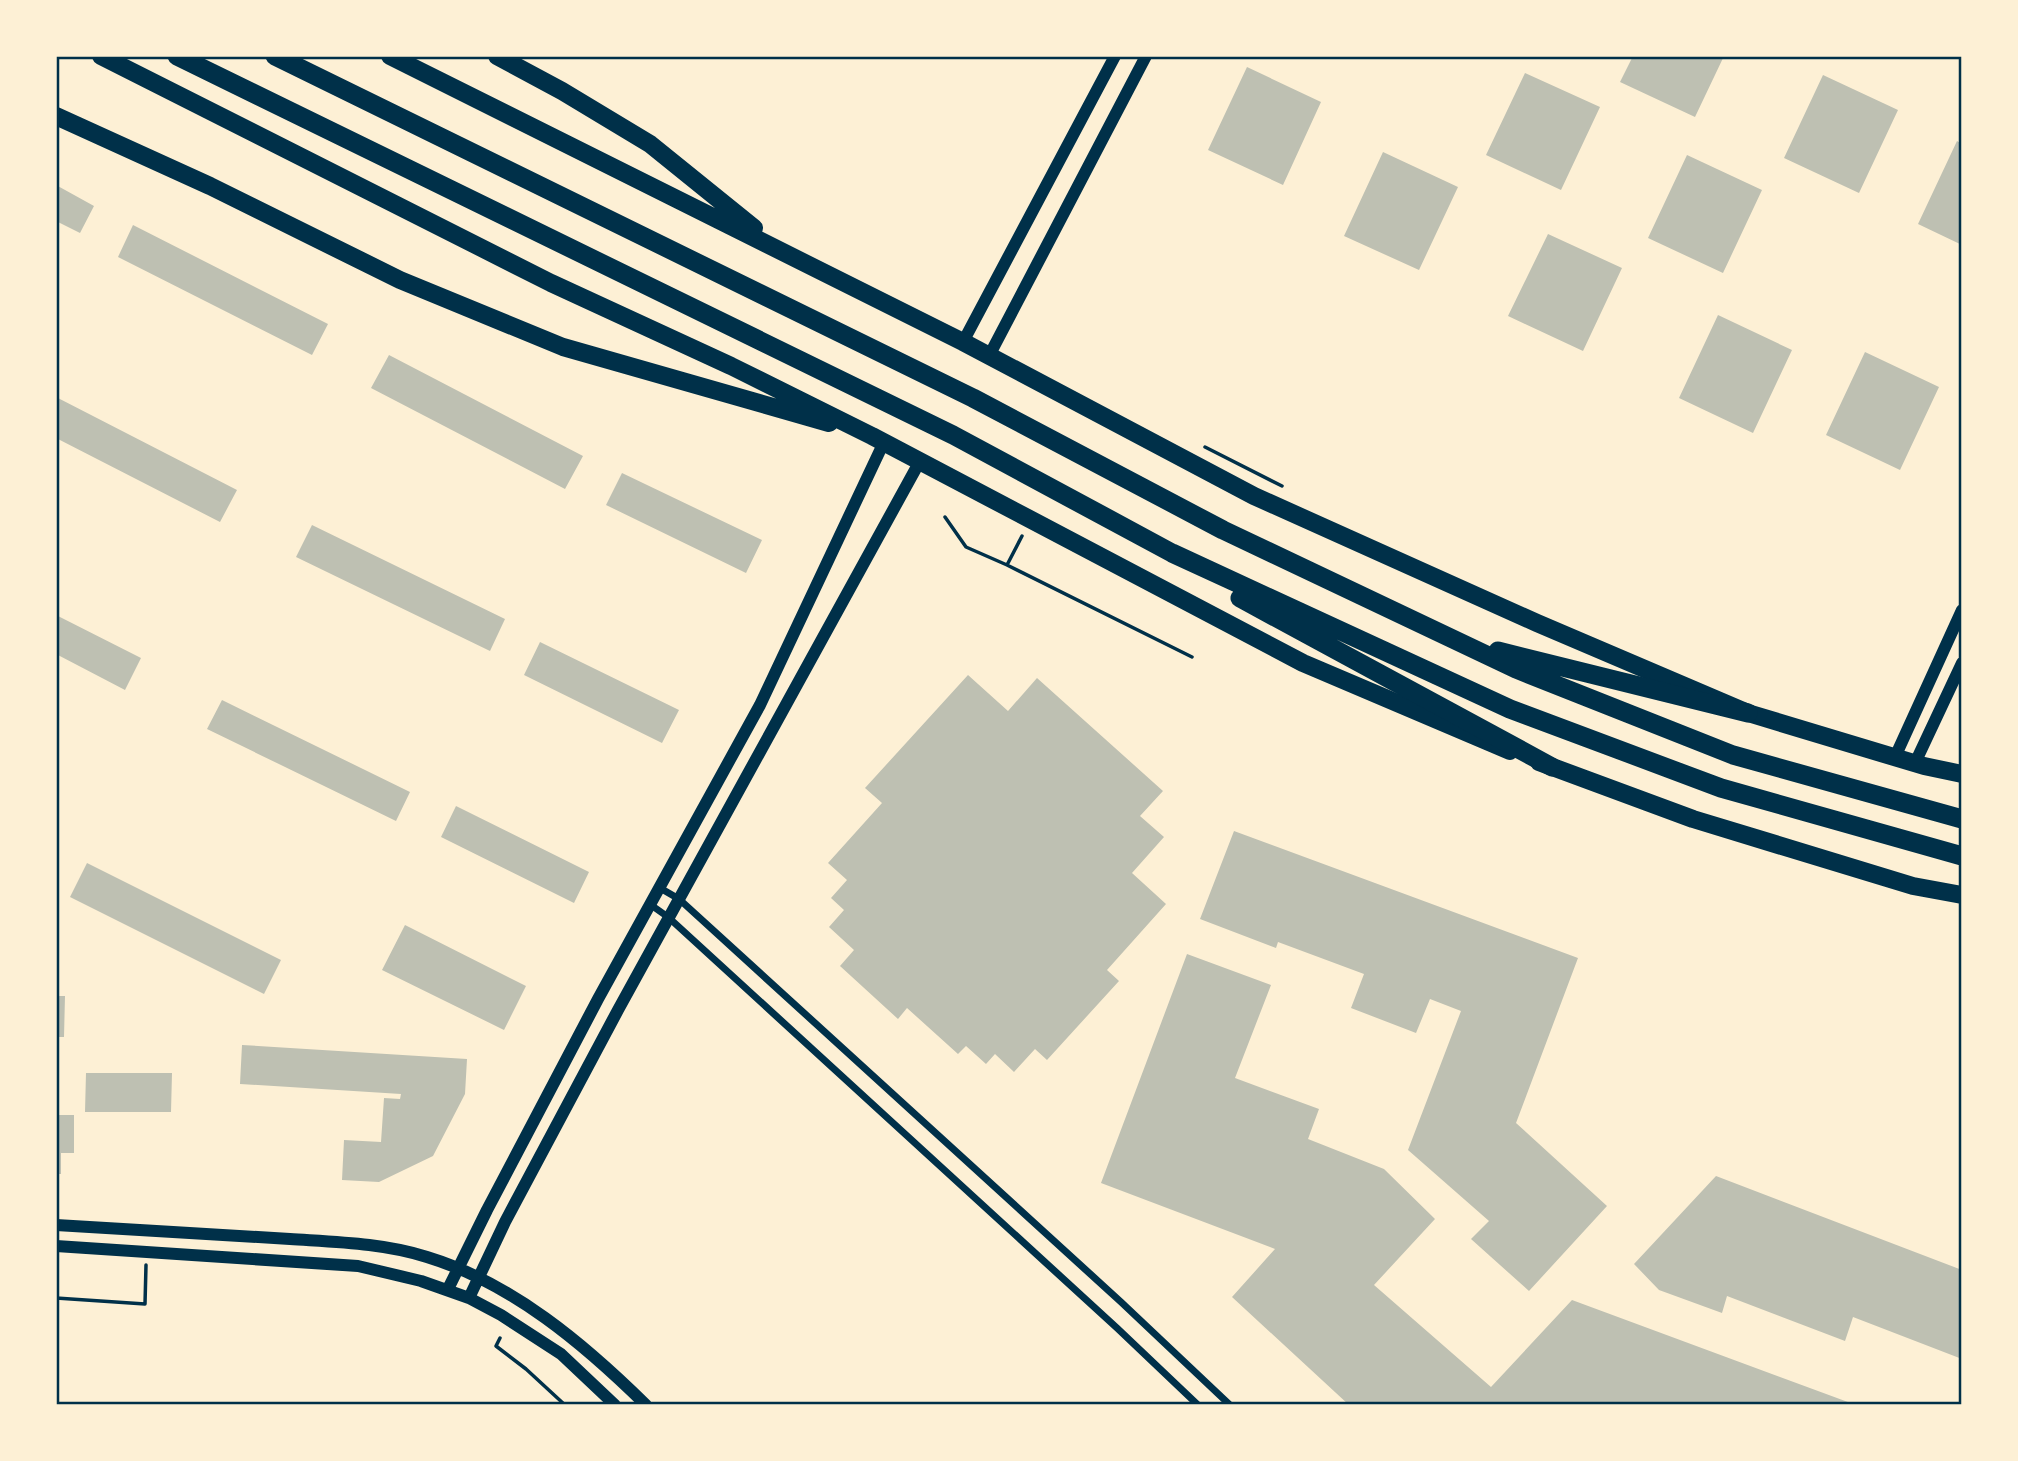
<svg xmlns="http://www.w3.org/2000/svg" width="2018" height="1461" font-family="'Archivo Narrow',sans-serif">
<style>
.building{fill:#bec0b2}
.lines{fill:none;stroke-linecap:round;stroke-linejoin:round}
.path{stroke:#003049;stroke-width:3.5}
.minor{stroke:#003049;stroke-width:7}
.tertiary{stroke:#003049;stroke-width:12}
.primary{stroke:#003049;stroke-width:18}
.trunk{stroke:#003049;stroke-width:19}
.neatline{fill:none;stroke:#003049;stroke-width:2.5}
</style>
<rect width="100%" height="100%" fill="#fdf0d5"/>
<!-- building -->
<path class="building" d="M 1633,56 L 1724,56 L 1695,117 L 1620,82 Z
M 1247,67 L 1321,102 L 1283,185 L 1208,150 Z
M 1525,73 L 1600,107 L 1561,190 L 1486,155 Z
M 1823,75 L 1898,110 L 1859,193 L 1784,158 Z
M 1957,141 L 1962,144 L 1962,245 L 1918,224 Z
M 1383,152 L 1458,187 L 1419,270 L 1344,236 Z
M 1687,155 L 1762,190 L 1723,273 L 1648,238 Z
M 56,185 L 94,206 L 80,233 L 56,221 Z
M 133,225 L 328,324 L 312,355 L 118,257 Z
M 1548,234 L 1622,268 L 1583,351 L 1508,316 Z
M 1718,315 L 1792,350 L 1753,433 L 1679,398 Z
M 1865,352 L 1939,387 L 1900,470 L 1826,435 Z
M 389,355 L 583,456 L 565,489 L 371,388 Z
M 56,397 L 237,490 L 220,522 L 56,438 Z
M 622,473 L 762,540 L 746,573 L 606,505 Z
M 312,525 L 505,619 L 490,651 L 296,557 Z
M 56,615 L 141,658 L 125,690 L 56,654 Z
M 540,642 L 679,710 L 662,743 L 524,675 Z
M 968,675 L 1008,711 L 1037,678 L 1163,791 L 1140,816 L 1164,837 L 1132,873 L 1166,904 L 1107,970 L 1119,981 L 1047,1060 L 1035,1049 L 1014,1072 L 995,1054 L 986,1064 L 966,1046 L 958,1054 L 907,1008 L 898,1019 L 840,966 L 854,950 L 829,927 L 844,910 L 831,898 L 847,880 L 828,863 L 882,803 L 865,788 Z
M 222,700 L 410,792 L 396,821 L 207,729 Z
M 456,806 L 589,872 L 574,903 L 441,837 Z
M 1234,831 L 1578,958 L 1516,1123 L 1607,1206 L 1529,1291 L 1471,1239 L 1489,1221 L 1408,1150 L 1461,1011 L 1430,999 L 1416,1033 L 1351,1008 L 1364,974 L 1278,942 L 1276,948 L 1200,919 Z
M 87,863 L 281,960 L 264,994 L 70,897 Z
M 405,925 L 526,986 L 504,1030 L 382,970 Z
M 1187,954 L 1271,985 L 1235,1078 L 1319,1109 L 1308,1139 L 1384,1169 L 1435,1219 L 1374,1285 L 1491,1387 L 1572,1300 L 1856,1405 L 1349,1405 L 1232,1297 L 1275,1249 L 1101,1183 Z
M 56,996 L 65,996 L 64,1037 L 56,1037 Z
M 242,1045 L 467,1059 L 465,1094 L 433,1156 L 379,1182 L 342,1180 L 344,1140 L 381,1142 L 384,1098 L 400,1099 L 401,1094 L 240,1084 Z
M 86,1073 L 172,1073 L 171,1112 L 85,1112 Z
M 56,1115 L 74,1115 L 74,1153 L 61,1153 L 61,1174 L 56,1174 Z
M 1716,1176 L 1962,1270 L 1962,1359 L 1853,1317 L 1845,1341 L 1727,1296 L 1722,1313 L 1659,1290 L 1634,1264 Z"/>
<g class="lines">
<!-- path -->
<path class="path" d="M 1205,447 L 1282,486
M 945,517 L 966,547 L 1007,565
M 1022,536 L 1007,565 L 1192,657
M 56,1298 L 145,1304 L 146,1265
M 500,1338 L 496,1346 L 526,1369 L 565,1405"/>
<!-- minor -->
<path class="minor" d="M 660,888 L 679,899 L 1121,1302 L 1230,1405
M 651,905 L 668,917 L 1117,1328 L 1198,1405"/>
<!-- tertiary -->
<path class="tertiary" d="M 963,342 L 1115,56
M 989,356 L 1146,56
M 1895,757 L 1962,610
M 1915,763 L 1962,663
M 56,1225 C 134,1230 212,1234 290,1239 C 335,1242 384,1243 427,1257 C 512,1283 584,1344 646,1405
M 56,1246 L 358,1266 L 421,1281 L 469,1298 L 501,1315 L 561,1354 L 615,1405
M 448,1289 L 487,1210 L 598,999 L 760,705 L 884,442
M 469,1298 L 505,1222 L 618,1010 L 920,461"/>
<!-- primary -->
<path class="primary" d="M 101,56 L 551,283 L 731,366 L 872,436 L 1303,663 L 1510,751
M 390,56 L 963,342 L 1254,496 L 1537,623 L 1748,713 L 1924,766 L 1962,774
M 497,56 L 562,91 L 650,144 L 754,228
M 56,116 L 210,186 L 400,280 L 563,347 L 829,423
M 1539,762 L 1693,819 L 1913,886 L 1962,895"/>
<!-- trunk -->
<path class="trunk" d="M 177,56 L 953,435 L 1172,553 L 1510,709 L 1721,788 L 1962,856
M 275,56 L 973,398 L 1223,530 L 1516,669 L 1733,755 L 1962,819
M 1240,598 L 1552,767
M 1498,651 L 1748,713"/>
</g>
<!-- border -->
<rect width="2018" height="1461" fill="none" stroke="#fdf0d5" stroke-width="116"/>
<rect x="58" y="58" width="1902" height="1345" class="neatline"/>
</svg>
